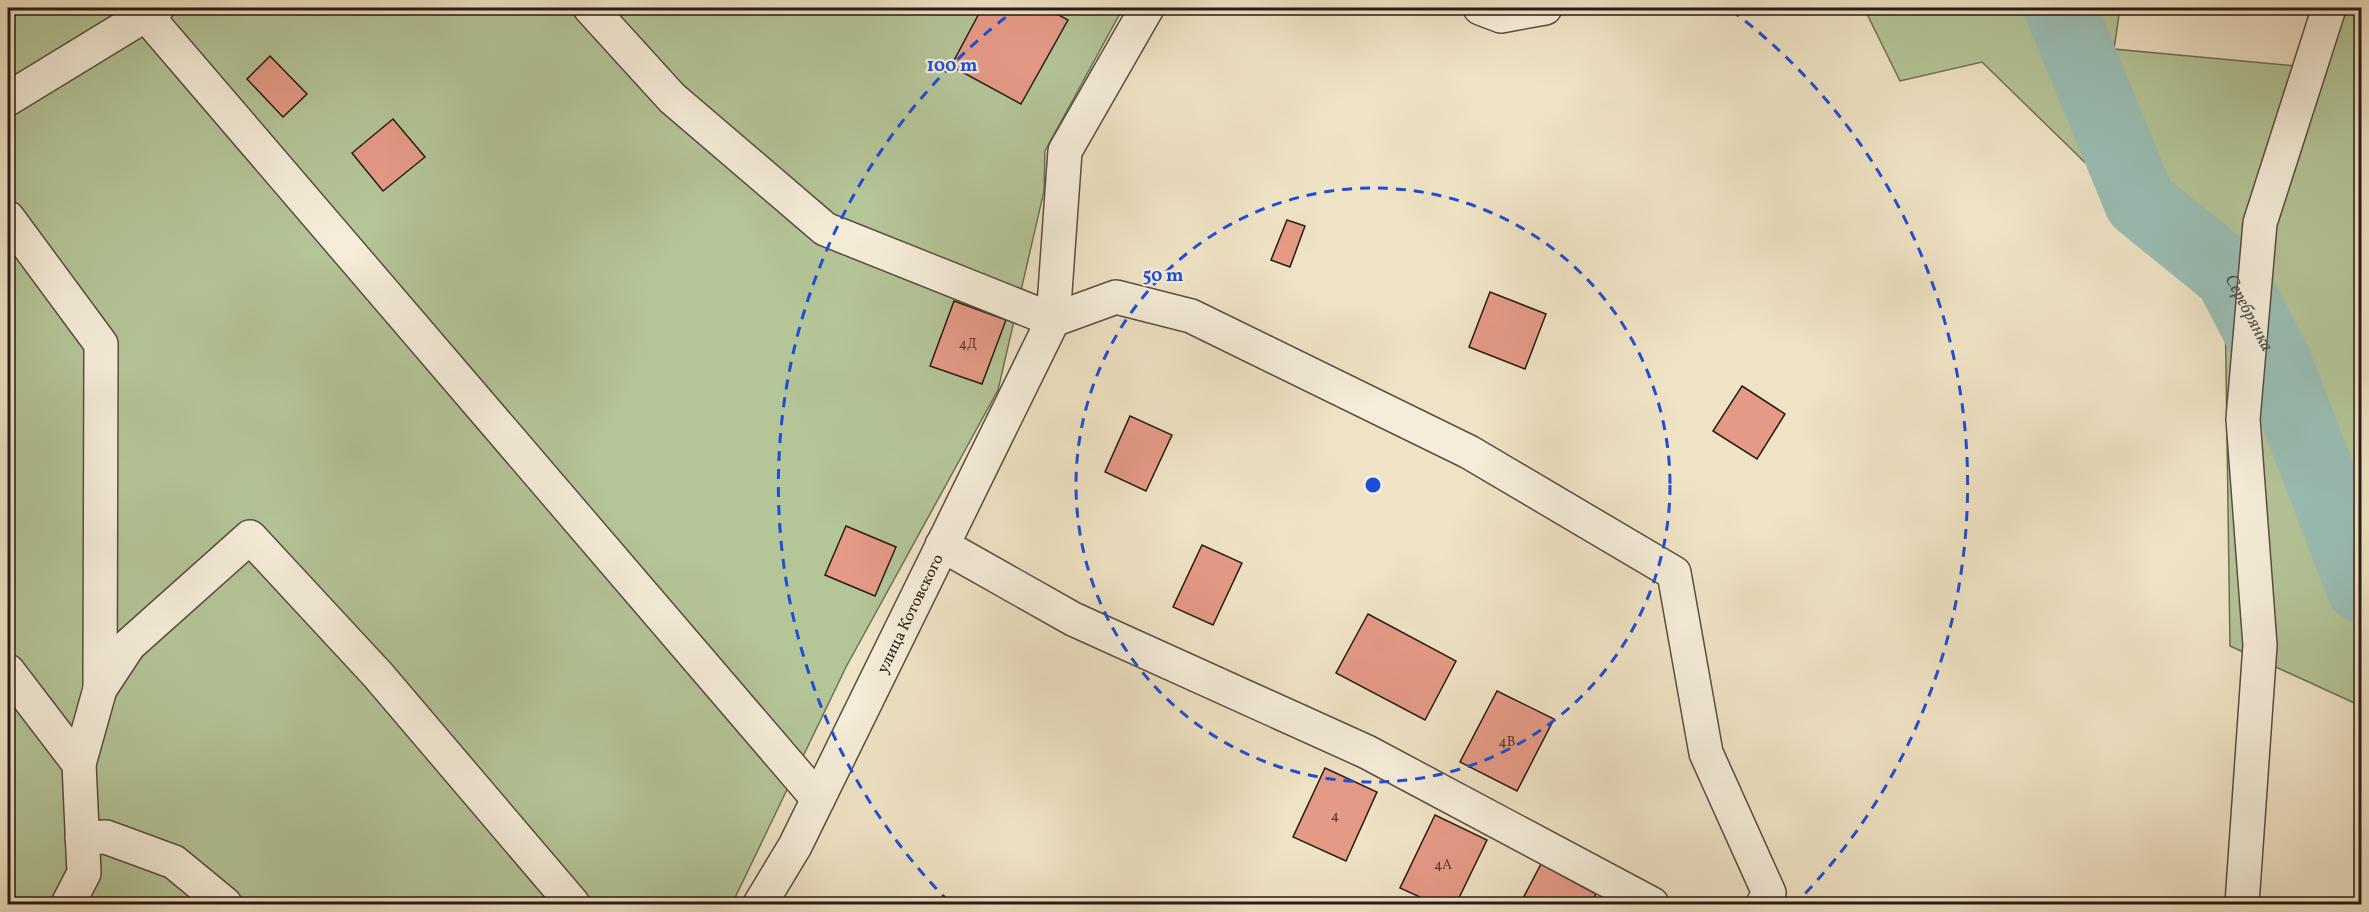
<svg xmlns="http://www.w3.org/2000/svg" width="2369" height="912" font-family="Vollkorn,serif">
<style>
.green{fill:#b4c598;stroke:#6e7056;stroke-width:1.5}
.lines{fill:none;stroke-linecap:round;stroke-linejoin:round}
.river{stroke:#9abeb5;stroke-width:72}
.building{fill:#e59a86;stroke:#281b13;stroke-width:1.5}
.minor-casing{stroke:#5a4d40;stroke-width:36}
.minor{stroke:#f5edd9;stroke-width:33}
.ring{fill:none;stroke:#1d4ed8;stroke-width:3;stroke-dasharray:10 8}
.labels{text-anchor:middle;stroke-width:4.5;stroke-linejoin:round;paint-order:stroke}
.number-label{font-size:14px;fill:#573b30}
.street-label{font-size:16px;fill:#281b13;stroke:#f5edd9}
.water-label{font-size:18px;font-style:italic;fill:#50544c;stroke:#f5edd9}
.centre{fill:#1d4ed8;stroke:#f5edd9;stroke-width:3}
.ring-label{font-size:18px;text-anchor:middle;font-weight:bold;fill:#1d4ed8;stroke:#f5edd9;stroke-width:4.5;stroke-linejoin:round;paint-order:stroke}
</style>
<rect width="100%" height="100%" fill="#efe3c5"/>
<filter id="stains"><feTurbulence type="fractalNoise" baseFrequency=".00333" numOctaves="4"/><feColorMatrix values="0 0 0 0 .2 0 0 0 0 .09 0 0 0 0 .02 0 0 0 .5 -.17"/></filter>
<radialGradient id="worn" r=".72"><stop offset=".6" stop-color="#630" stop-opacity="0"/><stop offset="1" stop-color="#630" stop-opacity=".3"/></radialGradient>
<!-- green -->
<path class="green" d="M 8,8 L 1123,8 L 1045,151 L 1044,191 L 998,390 L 846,667 L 732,904 L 8,904 Z
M 1864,8 L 2120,8 L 2114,49 L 2297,66 L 2310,8 L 2361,8 L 2361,706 L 2230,646 L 2225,299 L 1982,62 L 1900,81 Z"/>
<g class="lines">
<!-- river -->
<path class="river" id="s1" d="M 2060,8 L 2140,202 L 2230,275 L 2277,365 L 2362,587"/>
</g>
<!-- building -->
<path class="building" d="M 982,8 L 1046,8 L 1068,20 L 1021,104 L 951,66 Z
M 270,56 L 307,94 L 283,117 L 247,79 Z
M 393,119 L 425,157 L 383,191 L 352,153 Z
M 1287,220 L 1305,226 L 1290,267 L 1271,260 Z
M 1490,292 L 1546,314 L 1525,369 L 1469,347 Z
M 954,301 L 1006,320 L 982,384 L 930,366 Z
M 1742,386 L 1785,414 L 1757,459 L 1713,431 Z
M 1130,416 L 1172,435 L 1146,491 L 1105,472 Z
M 846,526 L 896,547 L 875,596 L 825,575 Z
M 1202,545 L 1242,563 L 1213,625 L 1173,607 Z
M 1368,614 L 1456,661 L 1425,720 L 1336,673 Z
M 1497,691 L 1554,719 L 1517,791 L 1460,762 Z
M 1325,768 L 1377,792 L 1346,861 L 1293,837 Z
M 1435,815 L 1487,840 L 1456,904 L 1435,904 L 1400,888 Z
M 1541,864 L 1596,894 L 1590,904 L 1520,904 Z"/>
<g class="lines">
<!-- minor casing -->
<g class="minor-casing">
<g id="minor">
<path d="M 590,8 L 672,98 L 825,229 L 1053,320 L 1116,297 L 1191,316 L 1469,452 L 1674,573 L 1706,753 L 1769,893 L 1763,904"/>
<path d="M 1480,8 L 1501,16 L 1545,8"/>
<path d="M 145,14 L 818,799"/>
<path d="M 8,99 L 157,8"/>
<path d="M 8,218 L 101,344 L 100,689"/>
<path d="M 942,545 L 1073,619 L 1367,752 L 1652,904"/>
<path d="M 8,671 L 79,764 L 84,873 L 68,904"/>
<path d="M 79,764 L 100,689 L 129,645 L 250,537 L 378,675 L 573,904"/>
<path d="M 82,838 L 106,837 L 174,862 L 225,904"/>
<path id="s2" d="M 760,904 L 795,846 L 1053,320 L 1065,151 L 1147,8"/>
<path d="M 2242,904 L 2260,645 L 2243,419 L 2260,223 L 2329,8"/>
</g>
</g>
<!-- minor -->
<use href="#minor" class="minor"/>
</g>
<!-- distance rings -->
<g class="ring">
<circle cx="1373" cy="485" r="297"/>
<path d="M949 902A595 595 0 0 1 1015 10M1731 10A595 595 0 0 1 1797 902"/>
</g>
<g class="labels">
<!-- number labels -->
<g class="number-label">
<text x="968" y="348">4Д</text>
<text x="1507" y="746">4В</text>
<text x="1335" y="820">4</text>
<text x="1443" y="869">4А</text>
</g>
<!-- street labels -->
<g class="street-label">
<text dy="6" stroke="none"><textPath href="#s2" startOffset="327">улица Котовского</textPath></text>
</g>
<!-- water labels -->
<g class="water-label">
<text dy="6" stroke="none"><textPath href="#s1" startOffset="368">Серебрянка</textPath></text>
</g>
</g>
<circle cx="1373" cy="485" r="9" class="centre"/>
<g class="ring-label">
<text x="952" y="71">100 m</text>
<text x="1163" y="281">50 m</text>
</g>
<!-- margin -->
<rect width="2369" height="912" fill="none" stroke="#efe3c5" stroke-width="30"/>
<rect x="9" y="9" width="2351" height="894" fill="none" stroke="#281b13" stroke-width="3"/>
<rect x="15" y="15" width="2339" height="882" fill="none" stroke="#281b13" stroke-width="1.5"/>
<rect width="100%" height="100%" filter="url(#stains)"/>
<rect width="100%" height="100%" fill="url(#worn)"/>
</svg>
